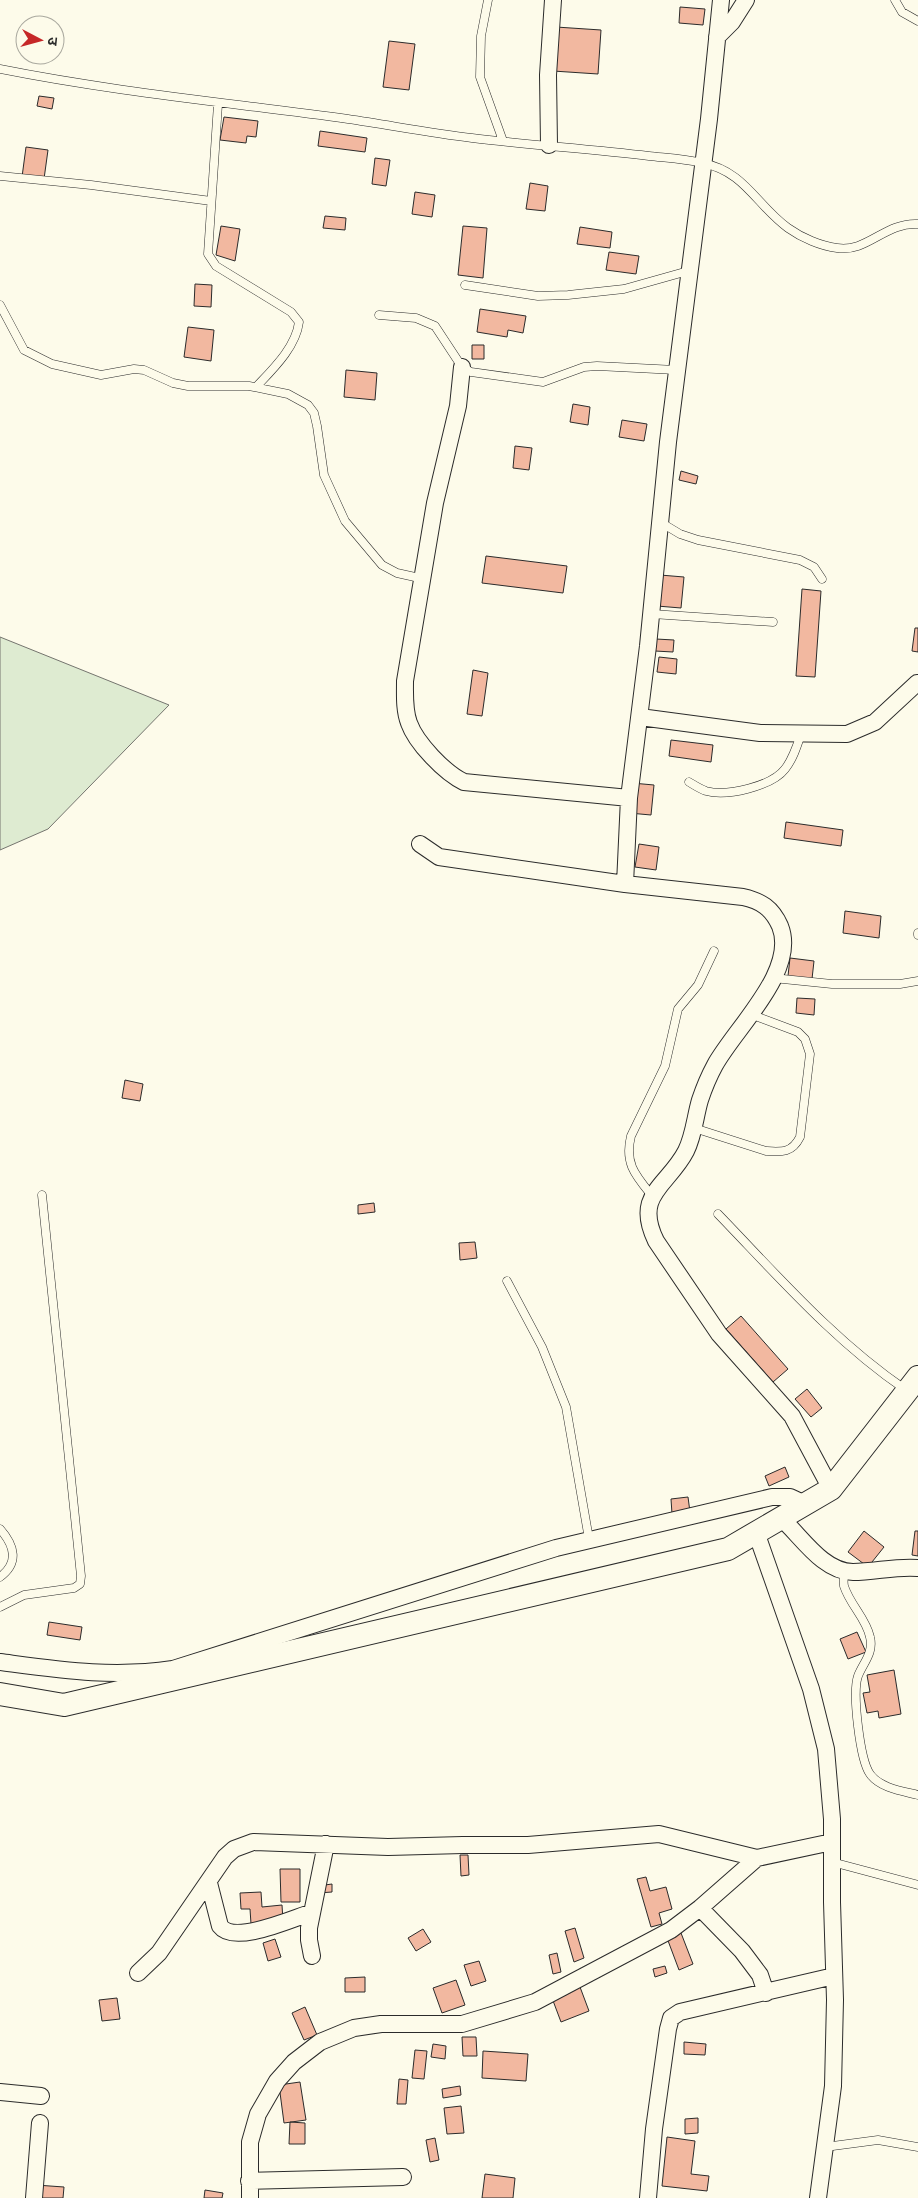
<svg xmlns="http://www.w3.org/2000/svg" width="918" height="2198" font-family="'Nunito Sans','Noto Sans Devanagari',sans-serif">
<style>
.green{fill:#deebd1;stroke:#74746e}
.building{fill:#f2b8a0;stroke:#2b2b2b}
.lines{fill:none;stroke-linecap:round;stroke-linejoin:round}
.lane-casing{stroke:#2b2b2b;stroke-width:9}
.street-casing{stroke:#2b2b2b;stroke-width:18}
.secondary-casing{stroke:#2b2b2b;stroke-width:24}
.lane{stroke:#fdfbea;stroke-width:8}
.street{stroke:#fdfbea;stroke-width:16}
.secondary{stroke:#fdfbea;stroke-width:22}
</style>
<rect width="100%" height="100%" fill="#fdfbea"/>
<!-- green -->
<path class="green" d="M 0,637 L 169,705 L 48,829 L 0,850 Z"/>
<!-- building -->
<path class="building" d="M 680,7 L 705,9 L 703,25 L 679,23 Z
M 556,27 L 601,30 L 598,74 L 553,71 Z
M 389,41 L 415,44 L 409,90 L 383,87 Z
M 39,96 L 54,98 L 52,109 L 37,106 Z
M 224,117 L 258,121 L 256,137 L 247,136 L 246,143 L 220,140 Z
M 320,131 L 367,138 L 365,152 L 318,146 Z
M 26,147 L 48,150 L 44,179 L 22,177 Z
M 375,158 L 390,160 L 386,186 L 372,184 Z
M 530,183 L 548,186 L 545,211 L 526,209 Z
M 415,192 L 435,195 L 432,217 L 412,214 Z
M 325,216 L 346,218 L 345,230 L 323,228 Z
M 221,226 L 240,229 L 235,261 L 216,255 Z
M 463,226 L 487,228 L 483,278 L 458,275 Z
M 580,227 L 612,232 L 610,248 L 577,244 Z
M 609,252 L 639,256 L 636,274 L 606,270 Z
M 195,284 L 212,285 L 211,307 L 194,306 Z
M 480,309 L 526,316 L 523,333 L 508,330 L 507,337 L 477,332 Z
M 188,327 L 214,330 L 211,361 L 184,357 Z
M 472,345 L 484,345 L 484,359 L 472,359 Z
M 346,370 L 377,373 L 375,400 L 344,397 Z
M 573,404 L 590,407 L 588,425 L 570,422 Z
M 622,420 L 647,424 L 644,441 L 619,437 Z
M 515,446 L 532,448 L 529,470 L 513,468 Z
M 681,471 L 698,476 L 696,484 L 679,480 Z
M 486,556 L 567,566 L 563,593 L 482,583 Z
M 660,575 L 684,577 L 681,608 L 657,606 Z
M 802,589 L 821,591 L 815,677 L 796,676 Z
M 915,628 L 918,628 L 918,652 L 912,651 Z
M 656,639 L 674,640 L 673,652 L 655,651 Z
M 659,657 L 677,659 L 676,674 L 657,672 Z
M 473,670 L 488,673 L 482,716 L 467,714 Z
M 671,740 L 713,745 L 711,762 L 669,756 Z
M 632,783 L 654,785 L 651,815 L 629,813 Z
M 786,822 L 843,830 L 841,846 L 784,838 Z
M 639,844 L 659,847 L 656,870 L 635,867 Z
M 845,911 L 881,916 L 879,938 L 843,933 Z
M 790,958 L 814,961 L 812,979 L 788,976 Z
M 797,998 L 815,999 L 814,1015 L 796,1013 Z
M 125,1080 L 143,1084 L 140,1101 L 122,1098 Z
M 374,1203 L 375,1212 L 358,1214 L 358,1205 Z
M 475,1242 L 477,1258 L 460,1260 L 459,1243 Z
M 741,1316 L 788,1369 L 773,1382 L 726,1329 Z
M 807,1389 L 822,1408 L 811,1417 L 795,1399 Z
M 785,1467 L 789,1477 L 769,1486 L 765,1476 Z
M 688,1497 L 690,1512 L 672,1514 L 671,1499 Z
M 864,1531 L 884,1547 L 868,1567 L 848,1552 Z
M 915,1531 L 918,1531 L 918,1556 L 912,1555 Z
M 49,1622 L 82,1627 L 80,1640 L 47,1635 Z
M 857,1632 L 866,1652 L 848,1659 L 840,1639 Z
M 894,1670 L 901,1714 L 879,1718 L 878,1711 L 867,1713 L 863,1693 L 870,1692 L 867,1675 Z
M 460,1855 L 468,1855 L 469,1875 L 461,1876 Z
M 280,1869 L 300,1869 L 300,1902 L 281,1902 Z
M 646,1877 L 650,1891 L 666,1887 L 672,1909 L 659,1913 L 662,1924 L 651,1927 L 637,1879 Z
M 332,1884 L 332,1892 L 318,1893 L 318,1886 Z
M 261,1892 L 262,1907 L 282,1905 L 283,1921 L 251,1924 L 250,1909 L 241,1909 L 240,1893 Z
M 575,1928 L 584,1958 L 574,1962 L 565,1931 Z
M 423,1929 L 431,1942 L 416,1951 L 408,1938 Z
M 681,1933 L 693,1964 L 679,1970 L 667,1938 Z
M 275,1939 L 281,1957 L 268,1961 L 263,1943 Z
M 557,1953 L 561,1972 L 553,1974 L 549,1955 Z
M 479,1961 L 486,1981 L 471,1986 L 464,1965 Z
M 665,1966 L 667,1973 L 655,1977 L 653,1969 Z
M 365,1977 L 365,1992 L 345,1992 L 345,1978 Z
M 456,1980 L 465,2005 L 442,2013 L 433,1988 Z
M 580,1987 L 589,2011 L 561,2022 L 552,1998 Z
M 117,1998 L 120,2019 L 102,2021 L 99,2000 Z
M 305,2007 L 317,2035 L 304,2040 L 292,2013 Z
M 462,2037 L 476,2037 L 477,2056 L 463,2056 Z
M 684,2042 L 706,2044 L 705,2055 L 684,2054 Z
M 433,2044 L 446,2046 L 445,2059 L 431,2057 Z
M 415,2050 L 427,2051 L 424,2079 L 412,2078 Z
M 483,2051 L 528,2054 L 526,2081 L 482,2078 Z
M 399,2079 L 408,2080 L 406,2104 L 397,2104 Z
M 300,2082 L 306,2120 L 284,2123 L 279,2085 Z
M 460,2086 L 461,2095 L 443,2098 L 442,2089 Z
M 461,2106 L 464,2133 L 447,2134 L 444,2108 Z
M 698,2118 L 698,2133 L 685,2134 L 685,2119 Z
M 290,2122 L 305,2123 L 305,2144 L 289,2144 Z
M 667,2137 L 695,2141 L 691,2174 L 709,2176 L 707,2191 L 662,2186 Z
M 435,2138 L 439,2160 L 430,2162 L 426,2140 Z
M 485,2174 L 515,2178 L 513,2198 L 482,2198 Z
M 36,2185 L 64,2187 L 63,2198 L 35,2198 Z
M 205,2190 L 223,2193 L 222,2198 L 204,2198 Z"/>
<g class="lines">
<!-- lane casing -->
<g class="lane-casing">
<path id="lane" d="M 488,0 L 481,36 L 480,77 L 503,141
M 895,0 L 902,12 L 918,21
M 0,69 C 115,92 232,103 348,119 C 389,125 430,133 472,138 C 531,145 590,149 649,156 C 667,158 685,159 702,163 C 745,171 756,205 788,228 C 802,238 821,246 837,248 C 867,253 885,222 918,224
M 218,104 L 208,254 L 216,266 L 291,312 L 299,322 C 296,347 273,369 256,387
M 0,176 L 91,185 L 211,201
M 465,285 L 538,296 L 568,295 L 624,289 L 688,271
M 0,305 L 24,350 L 52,364 L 101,375 L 134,369 L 144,370 L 173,383 L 188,386 L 249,386 L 288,394 L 308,405 L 314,413 L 317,426 L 324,475 L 345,521 L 382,565 L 397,573 L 424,579
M 379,315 L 416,318 L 435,326 L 462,367 L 471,372 L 543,382 L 584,367 L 597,366 L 676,370
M 660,522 L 680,534 L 698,540 L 800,560 L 814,567 L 822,579
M 652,614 L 773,622
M 689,782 C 694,785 700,789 706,791 C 727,797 772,786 785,769 C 793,759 797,746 801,734
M 918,933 L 918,935
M 773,978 L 832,984 L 900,984 L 918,981
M 694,1128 L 766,1151 C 782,1152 792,1153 800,1137 L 810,1054 L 805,1039 L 798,1032 L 750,1014
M 653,1197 C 636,1176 624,1164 631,1136 L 665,1066 L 678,1009 L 698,985 L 714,951
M 718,1214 C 777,1275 834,1341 906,1390
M 507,1281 L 542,1347 L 566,1407 L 589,1539
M 0,1529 C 15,1546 19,1563 0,1577
M 844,1571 C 844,1576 843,1582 844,1586 C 850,1605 866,1618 870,1637 C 874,1653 863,1663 858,1676 C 852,1693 860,1760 870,1774 C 880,1788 902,1791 918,1795
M 0,1607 L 24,1595 L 74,1588 L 80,1584 L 81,1576 L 42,1195
M 832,1862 L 918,1885
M 825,2147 L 878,2140 L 918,2147"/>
</g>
<!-- street casing -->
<g class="street-casing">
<path id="street" d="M 721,0 L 709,119 L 668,442 L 648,646 L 629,798 L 625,884 L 743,897 C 761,901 772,908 780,926 C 798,971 736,1027 715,1065 C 709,1076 704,1088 700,1100 C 695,1117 694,1135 686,1151 C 668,1186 633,1194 656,1241 L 719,1334 L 792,1416 L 831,1489
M 717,37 L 732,22 L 746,0
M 549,145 L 548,75 L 553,0
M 462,367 L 458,406 L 435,503 L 405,681 C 405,695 404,710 409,723 C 416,743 445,773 464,782 L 629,798
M 640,717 L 760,733 L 847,734 L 875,722 L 917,683
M 420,844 L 439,857 L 625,884
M 781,1518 C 801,1536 823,1572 853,1572 C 875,1572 896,1566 918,1568
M 756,1532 L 811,1689 L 826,1749 L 832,1819 L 832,1902 L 835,2000 L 833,2086 L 818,2198
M 0,1662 C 61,1670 112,1678 173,1669 L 556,1548 L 772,1497 L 790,1497 L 805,1504
M 209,1883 L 220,1926 C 234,1945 291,1919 310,1913
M 700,1908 L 742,1951 L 760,1975 L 766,1993
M 312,1956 L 309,1940 L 309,1928 L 326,1844
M 138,1973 L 159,1953 L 225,1857 L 234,1849 L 253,1842 L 388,1847 L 463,1845 L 528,1845 L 659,1834 L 757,1858
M 0,2092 L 41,2096
M 249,2181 L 403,2177
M 34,2198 L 40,2123
M 250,2198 L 250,2142 L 258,2114 L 277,2081 L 294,2062 L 320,2042 L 354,2028 L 381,2024 L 462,2024 L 535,2002 L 671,1930 L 700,1908 L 757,1858 L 832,1842
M 648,2198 L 654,2129 L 668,2029 L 671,2018 L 680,2012 L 834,1976"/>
</g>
<!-- secondary casing -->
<g class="secondary-casing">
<path id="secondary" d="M 0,1694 L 64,1705 L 728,1549 L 831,1489 L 918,1377"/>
</g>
<!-- lane -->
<use href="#lane" class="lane"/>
<!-- street -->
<use href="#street" class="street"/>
<!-- secondary -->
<use href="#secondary" class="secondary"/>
</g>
<!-- north arrow -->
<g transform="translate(40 40) rotate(96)"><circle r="24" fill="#fdfbea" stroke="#a9a89e"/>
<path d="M0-4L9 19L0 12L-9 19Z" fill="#c62828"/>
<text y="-8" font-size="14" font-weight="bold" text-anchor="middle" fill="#2b2b2b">उ</text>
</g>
</svg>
